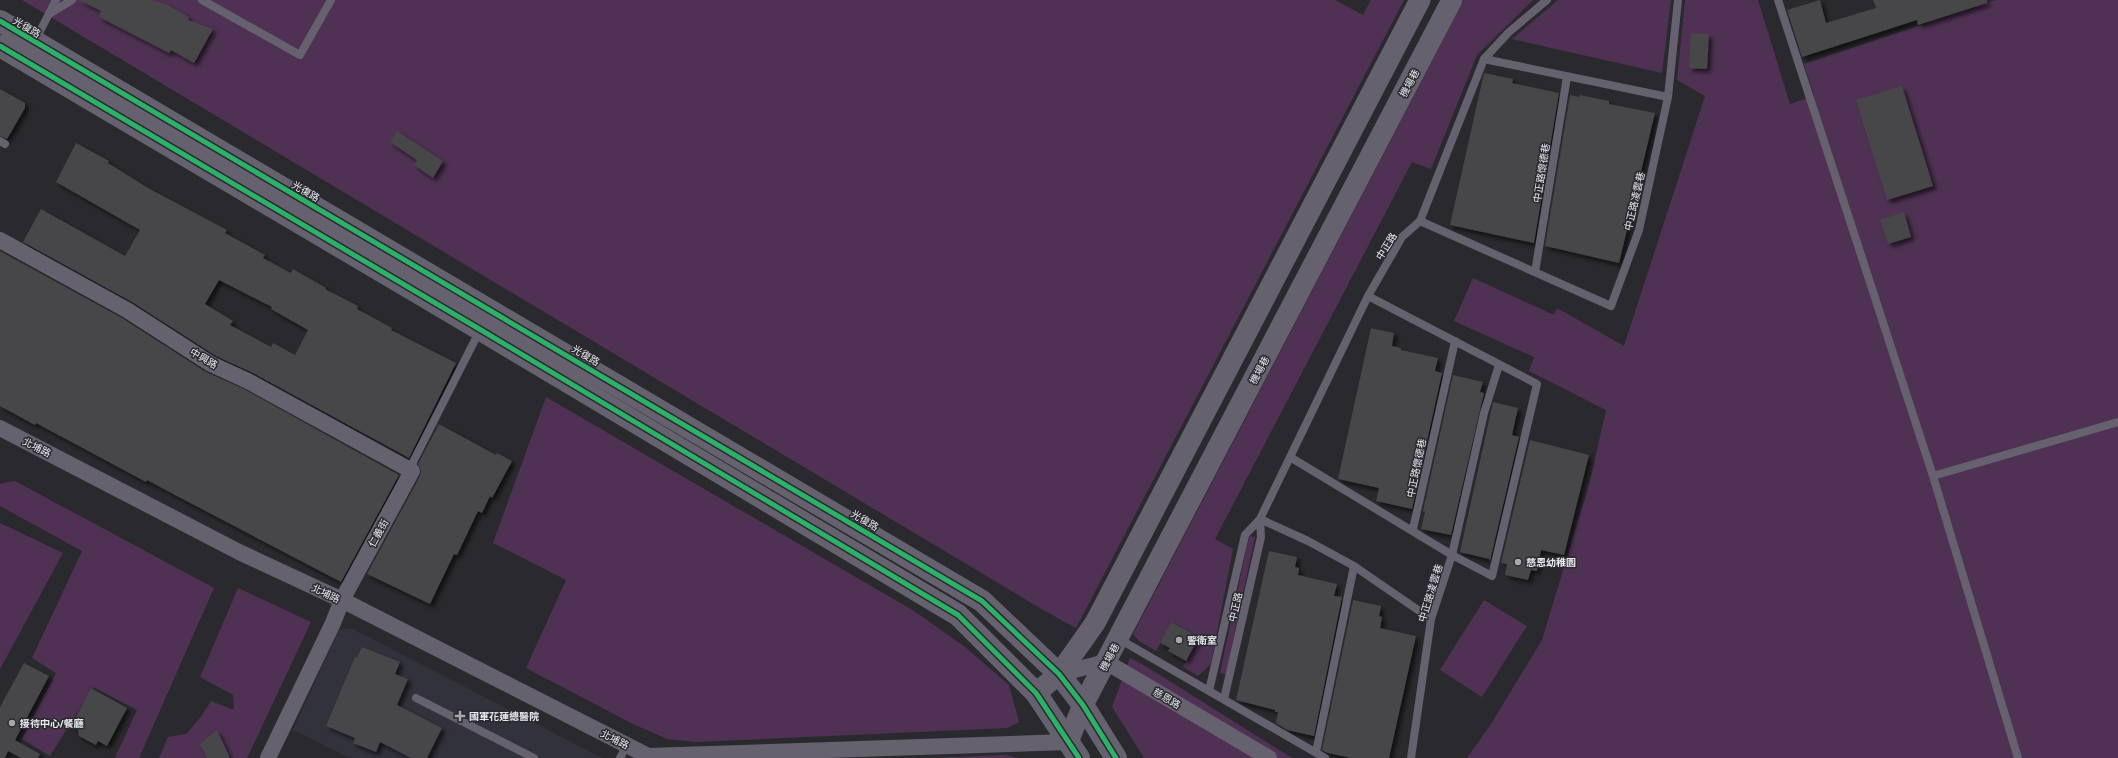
<svg xmlns="http://www.w3.org/2000/svg" width="2118" height="758" font-family="'Asap Condensed','Noto Sans TC',sans-serif">
<style>
.built{fill:#31323c}
.green{fill:#4f3253}
.building{fill:#464649;fill-rule:evenodd;filter:url(#shadow)}
.lines{fill:none;stroke-linecap:round;stroke-linejoin:round}
.service{stroke:#66616e;stroke-width:8}
.minor{stroke:#66616e;stroke-width:16}
.tertiary{stroke:#66616e;stroke-width:21}
.primary{stroke:#66616e;stroke-width:22}
.cycleway-casing{stroke:#29292f;stroke-width:8}
.cycleway{stroke:#2db169;stroke-width:5}
.poi-dot{fill:#a7a7ab;stroke:#29292f;stroke-width:1.5}
.labels{text-anchor:middle;stroke-width:3;stroke-linejoin:round;paint-order:stroke}
.street-label{font-size:10px;fill:#eaebef;stroke:#29292f}
.poi-label{font-size:10px;font-weight:bold;fill:#eaebef;stroke:#29292f;text-anchor:start}
</style>
<defs>
<filter id="shadow"><feDropShadow dx="3.5" dy="3.5" stdDeviation="2" flood-color="#0009"/></filter>
</defs>
<rect width="100%" height="100%" fill="#2a2a2e"/>
<!-- built -->
<path class="built" d="M 351,628 L 602,758 L 350,758 L 293,730 L 339,630 Z"/>
<!-- green -->
<path class="green" d="M 22,0 L 1335,0 L 1363,15 L 1371,0 L 1404,0 L 1076,628 L 1045,611 Z
M 1464,0 L 1533,0 L 1477,55 L 1431,169 L 1412,162 L 1215,539 L 1233,549 L 1211,664 L 1198,676 L 1183,667 L 1199,637 L 1171,622 L 1156,651 L 1139,641 L 1133,634 Z
M 1558,0 L 1671,0 L 1662,73 L 1512,39 Z
M 1685,0 L 1758,0 L 1790,104 L 1814,96 L 1804,64 L 1996,0 L 2118,0 L 2118,758 L 1467,758 L 1491,724 L 1542,640 L 1590,481 L 1606,410 L 1529,371 L 1534,357 L 1454,321 L 1473,278 L 1554,315 L 1557,308 L 1624,346 L 1705,96 L 1677,80 Z
M 546,397 L 914,611 L 965,647 L 1009,685 L 1019,722 L 1007,728 L 696,742 L 667,739 L 633,724 L 526,668 L 566,580 L 493,543 Z
M 15,481 L 214,588 L 139,758 L 115,758 L 137,710 L 93,687 L 50,756 L 22,739 L 56,673 L 32,658 L 82,551 L 0,506 L 0,484 Z
M 0,523 L 63,553 L 0,669 Z
M 1249,536 L 1255,537 L 1226,674 L 1220,673 Z
M 238,588 L 311,622 L 247,758 L 159,758 L 168,737 L 186,734 L 200,718 L 211,701 L 234,710 L 233,695 L 200,677 Z
M 1484,600 L 1527,626 L 1482,697 L 1440,670 Z
M 1130,658 L 1147,667 L 1292,758 L 1144,758 L 1112,707 Z
M 1005,755 L 1018,758 L 931,758 Z"/>
<!-- building -->
<path class="building" d="M 79,0 L 152,0 L 166,4 L 189,17 L 188,20 L 213,29 L 194,63 L 171,50 L 169,53 L 99,17 L 101,11 Z
M 1820,0 L 1826,23 L 1876,8 L 1873,0 L 1987,0 L 1987,3 L 1918,25 L 1917,20 L 1802,57 L 1787,10 Z
M 1691,33 L 1709,34 L 1707,69 L 1689,68 Z
M 1484,73 L 1513,79 L 1512,83 L 1559,93 L 1534,243 L 1450,225 Z
M 1902,86 L 1933,186 L 1887,200 L 1856,100 Z
M 0,89 L 25,103 L 25,108 L 7,139 L 0,136 Z
M 1570,95 L 1579,97 L 1580,95 L 1609,101 L 1609,104 L 1655,113 L 1619,263 L 1545,246 Z
M 397,131 L 443,161 L 433,178 L 414,165 L 417,160 L 390,142 Z
M 76,143 L 109,161 L 108,163 L 148,188 L 227,230 L 225,233 L 265,255 L 263,258 L 291,273 L 293,269 L 326,288 L 325,289 L 358,306 L 357,309 L 392,328 L 391,330 L 456,363 L 409,458 L 253,373 L 216,356 L 132,302 L 23,242 L 41,209 L 125,256 L 140,230 L 56,182 ZM 219,280 L 272,307 L 271,309 L 308,330 L 295,355 L 273,343 L 271,347 L 230,325 L 233,321 L 205,304 Z
M 1904,212 L 1911,237 L 1888,244 L 1880,220 Z
M 0,251 L 122,318 L 206,372 L 244,389 L 399,475 L 341,582 L 175,495 L 147,480 L 146,482 L 36,423 L 35,425 L 0,406 Z
M 1371,328 L 1394,333 L 1392,346 L 1401,348 L 1401,350 L 1438,358 L 1435,371 L 1442,373 L 1412,509 L 1376,501 L 1379,488 L 1338,479 Z
M 1453,375 L 1483,382 L 1480,392 L 1484,393 L 1451,535 L 1421,529 L 1425,512 L 1423,511 Z
M 1493,402 L 1518,408 L 1512,435 L 1519,437 L 1490,561 L 1489,559 L 1460,552 Z
M 439,424 L 496,455 L 497,453 L 512,461 L 492,498 L 490,496 L 482,513 L 478,511 L 457,555 L 454,554 L 430,604 L 367,574 L 420,476 L 421,470 L 418,464 Z
M 1530,440 L 1589,455 L 1564,555 L 1541,550 L 1537,571 L 1531,570 L 1528,580 L 1505,575 L 1507,564 L 1501,563 Z
M 1269,551 L 1297,557 L 1295,567 L 1299,568 L 1298,575 L 1337,584 L 1334,596 L 1342,597 L 1314,736 L 1287,730 L 1276,723 L 1278,712 L 1275,712 L 1275,710 L 1236,700 Z
M 1353,600 L 1381,606 L 1379,616 L 1382,617 L 1380,628 L 1416,636 L 1389,758 L 1351,758 L 1328,753 L 1322,750 Z
M 1171,622 L 1199,637 L 1186,661 L 1168,651 L 1170,648 L 1160,643 Z
M 362,647 L 400,662 L 395,674 L 408,679 L 397,705 L 442,728 L 427,758 L 411,758 L 380,742 L 376,752 L 353,743 L 355,738 L 326,726 L 355,657 L 357,658 Z
M 24,663 L 49,676 L 15,740 L 40,754 L 38,758 L 21,758 L 8,751 L 5,758 L 0,758 L 0,707 Z
M 91,688 L 127,708 L 107,746 L 98,741 L 96,745 L 79,736 L 78,730 L 71,726 Z
M 217,730 L 230,758 L 207,758 L 200,744 Z"/>
<g class="lines">
<!-- service -->
<path class="service" d="M 202,0 L 300,55 L 331,0
M 1778,0 L 1933,476 L 2018,758
M 49,14 L 72,0
M 35,41 L 56,0
M 1484,59 L 1668,97
M 0,141 L 5,144
M 1420,221 L 1611,306 L 1639,230 L 1668,97 L 1678,0
M 1535,272 L 1567,77
M 1290,457 L 1452,555 L 1492,576 L 1537,384 L 1368,296
M 412,471 L 413,462 L 480,330
M 1933,476 L 2118,422
M 1413,529 L 1455,341
M 1431,619 L 1354,566 L 1308,541 L 1260,519 L 1368,296 L 1402,237 L 1420,221 L 1484,59 L 1509,32 L 1547,0
M 1119,639 L 1325,758
M 1209,691 L 1245,535 L 1260,519 L 1261,537 L 1224,699
M 416,698 L 534,758
M 1316,752 L 1354,566
M 620,758 L 627,745
M 1411,758 L 1431,619 L 1452,555 L 1484,413 L 1499,365"/>
<!-- minor -->
<path class="minor" d="M 0,240 L 127,310 L 211,364 L 248,381 L 412,471 L 342,600 L 333,623 L 268,758
M 0,428 L 239,552 L 342,600 L 652,758
M 1059,674 L 1106,662 L 1269,758
M 648,756 L 1068,742"/>
<!-- tertiary -->
<path class="tertiary" d="M 1036,693 L 1059,674 L 1095,623 L 1420,0
M 1068,742 L 1083,705 L 1452,0"/>
<!-- primary -->
<path class="primary" d="M 0,21 L 982,601 L 1059,674 L 1083,705 L 1116,758
M 0,46 L 481,330 L 958,615 L 1036,693 L 1079,758"/>
<!-- cycleway casing -->
<g class="cycleway-casing">
<path id="cycleway" d="M 0,21 L 982,601 L 1059,674 L 1083,705 L 1116,758
M 0,46 L 481,330 L 958,615 L 1036,693 L 1079,758"/>
</g>
<!-- cycleway -->
<use href="#cycleway" class="cycleway"/>
</g>
<!-- markers -->
<g class="poi-dot">
<circle cx="1518" cy="562" r="4"/>
<circle cx="1179" cy="640" r="4"/>
<path d="M458 710h4v4h4v4h-4v4h-4v-4h-4v-4h4z"/>
<circle cx="12" cy="723" r="4"/>
</g>
<g class="labels">
<!-- street labels -->
<g class="street-label">
<text transform="translate(27 27) rotate(31)" y="4">光復路</text>
<text transform="translate(1409 83) rotate(-62)" y="4">機場巷</text>
<text transform="translate(1541 173) rotate(-81)" y="4">中正路懷德巷</text>
<text transform="translate(306 191) rotate(30)" y="4">光復路</text>
<text transform="translate(1634 201) rotate(-77)" y="4">中正路凌雲巷</text>
<text transform="translate(1386 246) rotate(-58)" y="4">中正路</text>
<text transform="translate(586 355) rotate(31)" y="4">光復路</text>
<text transform="translate(204 358) rotate(30)" y="4">中興路</text>
<text transform="translate(1259 370) rotate(-62)" y="4">機場巷</text>
<text transform="translate(37 447) rotate(27)" y="4">北埔路</text>
<text transform="translate(1416 468) rotate(-78)" y="4">中正路懷德巷</text>
<text transform="translate(865 520) rotate(31)" y="4">光復路</text>
<text transform="translate(378 533) rotate(-61)" y="4">仁義街</text>
<text transform="translate(326 593) rotate(25)" y="4">北埔路</text>
<text transform="translate(1430 593) rotate(-73)" y="4">中正路凌雲巷</text>
<text transform="translate(1235 607) rotate(-77)" y="4">中正路</text>
<text transform="translate(1109 657) rotate(-62)" y="4">機場巷</text>
<text transform="translate(1167 698) rotate(30)" y="4">慈恩路</text>
<text transform="translate(615 739) rotate(27)" y="4">北埔路</text>
</g>
<!-- poi labels -->
<g class="poi-label">
<text x="1526" y="566">慈恩幼稚園</text>
<text x="1187" y="644">警衛室</text>
<text x="469" y="720">國軍花蓮總醫院</text>
<text x="20" y="727">接待中心/餐廳</text>
</g>
</g>
</svg>
